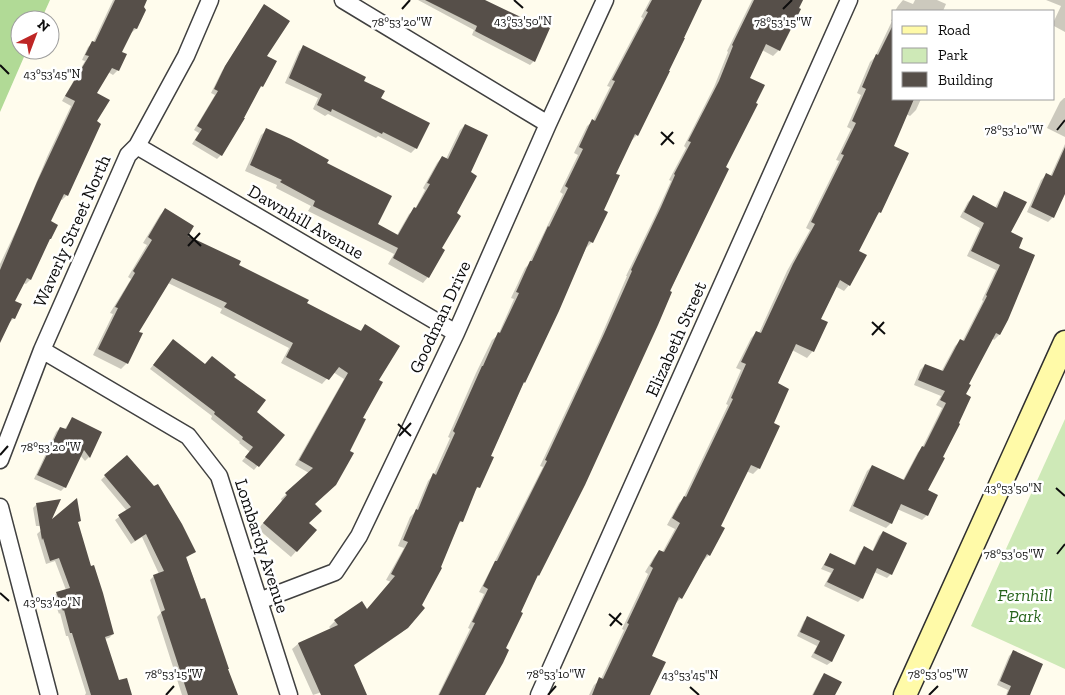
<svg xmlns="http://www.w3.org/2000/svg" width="1065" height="695" font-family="'Zilla Slab',serif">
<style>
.green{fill:#cee9b7}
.forest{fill:#b1da96}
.shadow{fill:#0003}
.building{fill:#564f49}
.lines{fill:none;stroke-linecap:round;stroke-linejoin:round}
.street-casing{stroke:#404040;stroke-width:19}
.secondary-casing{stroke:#2f2f2f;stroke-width:25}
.street{stroke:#fff;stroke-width:16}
.secondary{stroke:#fffaa8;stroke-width:22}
.ticks{fill:none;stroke:#0d0d0d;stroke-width:2}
.labels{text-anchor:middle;stroke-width:5;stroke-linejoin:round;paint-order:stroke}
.street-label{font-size:18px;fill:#0d0d0d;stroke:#fff}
.park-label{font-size:18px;font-style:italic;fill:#28651d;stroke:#fff}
.ticks-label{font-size:12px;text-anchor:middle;fill:#0d0d0d;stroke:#fff;stroke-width:5;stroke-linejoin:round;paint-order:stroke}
</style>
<rect width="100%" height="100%" fill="#fffced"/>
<!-- green -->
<path class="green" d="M 1065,419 L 1065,669 L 971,626 Z"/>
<!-- forest -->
<path class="forest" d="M 0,0 L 50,0 L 41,20 L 20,20 L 20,50 L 27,50 L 0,112 Z"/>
<!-- shadow -->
<path class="shadow" d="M 113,0 L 145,0 L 142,7 L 144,10 L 136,29 L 131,33 L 120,52 L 118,70 L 113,75 L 108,72 L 96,93 L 95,122 L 67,195 L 62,200 L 60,199 L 50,222 L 47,242 L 30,280 L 26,284 L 23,283 L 13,301 L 14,318 L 9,323 L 0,340 L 0,264 L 19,224 L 47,157 L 71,106 L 62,101 L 85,61 L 82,60 L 88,47 L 93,43 Z
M 418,0 L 482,0 L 534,61 L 530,65 L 472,35 L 474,30 Z
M 650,0 L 699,0 L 637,135 L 631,141 L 615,174 L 592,242 L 586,248 L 524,382 L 490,457 L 478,487 L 473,493 L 462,521 L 457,525 L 407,627 L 401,633 L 353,666 L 366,695 L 323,695 L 322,692 L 313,695 L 292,649 L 298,644 L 331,629 L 329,627 L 335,621 L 367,610 L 391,582 L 386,580 L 404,548 L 398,546 L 410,517 L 415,512 L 428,481 L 434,474 L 450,438 L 448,437 L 476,373 L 492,340 L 498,335 L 514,299 L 511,298 L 525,268 L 528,265 L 563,194 L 560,192 L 578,155 L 574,153 L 587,126 L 593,121 L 610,87 L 607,86 L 643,18 L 641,17 Z
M 752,0 L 803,0 L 779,50 L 773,56 L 762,50 L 749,79 L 725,168 L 584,484 L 538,575 L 535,579 L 484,695 L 438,695 L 470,629 L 468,628 L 484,594 L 479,592 L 543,467 L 540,466 L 599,341 L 627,276 L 626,276 L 656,214 L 671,181 L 669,180 L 686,148 L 684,146 L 714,87 L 728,52 L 727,51 Z
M 903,0 L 913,4 L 915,0 L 937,0 L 946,4 L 943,11 L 895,11 L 898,6 Z
M 1046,0 L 1065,0 L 1065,32 L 1054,26 L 1054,21 L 1061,6 Z
M 264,6 L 266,56 L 262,86 L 258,90 L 221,155 L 217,159 L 192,144 L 199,133 L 194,130 L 215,95 L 211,93 L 222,71 Z
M 894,14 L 894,99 L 921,99 L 916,110 L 910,116 L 906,114 L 893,146 L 907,153 L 880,212 L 876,216 L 858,251 L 849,285 L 844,291 L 835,286 L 819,319 L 826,323 L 812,352 L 807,358 L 792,350 L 776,384 L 772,424 L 759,468 L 753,474 L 746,471 L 719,526 L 709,555 L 703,561 L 681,598 L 675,604 L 650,656 L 646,695 L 589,695 L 594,685 L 601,679 L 624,630 L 622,629 L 648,574 L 645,572 L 654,557 L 659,551 L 662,553 L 675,529 L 667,525 L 679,503 L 683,499 L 728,405 L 726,404 L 741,370 L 736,368 L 751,338 L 757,332 L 759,333 L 787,271 L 810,230 L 806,228 L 839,161 L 836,160 L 851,129 L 847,127 L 861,95 L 857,93 L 870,62 L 875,57 L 892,21 L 891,21 Z
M 304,46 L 362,81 L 416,148 L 411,153 L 378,136 L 376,138 L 328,114 L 325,116 L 313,109 L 318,98 L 285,83 L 299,51 Z
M 1064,98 L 1065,98 L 1065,137 L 1047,128 L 1060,102 Z
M 465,125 L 469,172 L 455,213 L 441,248 L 428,277 L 423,283 L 388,264 L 394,254 L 308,211 L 311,206 L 276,188 L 277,185 L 245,171 L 261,135 L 267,130 L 326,164 L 376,224 L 397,235 L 409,214 L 415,209 L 425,190 L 423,188 L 437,163 L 442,157 L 446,159 L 460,130 Z
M 1065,144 L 1065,191 L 1053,217 L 1048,222 L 1027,212 L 1041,180 L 1046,175 L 1050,177 Z
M 1005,193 L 1009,233 L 1017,249 L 1007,319 L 999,335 L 994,340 L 992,338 L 968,385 L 926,491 L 927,515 L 922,520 L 897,509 L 891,523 L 886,528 L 849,511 L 867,471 L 872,466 L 903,480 L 918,452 L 922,448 L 942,408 L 936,405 L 941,396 L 914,385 L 920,370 L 925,365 L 941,372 L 955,346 L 960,341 L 962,342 L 983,301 L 982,300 L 996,270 L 967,256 L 980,228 L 960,217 L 968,202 L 973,197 L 995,208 L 1000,198 Z
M 165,210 L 186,237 L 306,304 L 360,331 L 366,326 L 377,381 L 314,504 L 307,523 L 315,530 L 291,557 L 258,529 L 282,501 L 281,499 L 309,473 L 295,465 L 344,379 L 333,372 L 322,384 L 281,363 L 289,348 L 220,313 L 222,309 L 168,283 L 137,332 L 127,363 L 121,369 L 93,355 L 113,314 L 110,313 L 131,279 L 128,277 L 147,245 L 143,243 L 160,215 Z
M 169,345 L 205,365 L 233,377 L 255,412 L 283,435 L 254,470 L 242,461 L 250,452 L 239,443 L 240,442 L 211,419 L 212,416 L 150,369 Z
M 72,419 L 101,432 L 89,457 L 85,461 L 80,455 L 65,487 L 61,491 L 34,479 L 56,432 L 60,428 L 64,430 Z
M 105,476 L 194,552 L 186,558 L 237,695 L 182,695 L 157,617 L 161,613 L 150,580 L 154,576 L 159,574 L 142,537 L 131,544 L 115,520 L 127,511 L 101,480 Z
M 37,504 L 49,524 L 79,521 L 77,523 L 91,568 L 113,634 L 109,638 L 104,639 L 118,682 L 131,695 L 85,695 L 86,693 L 68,636 L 66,636 L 60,613 L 59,614 L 53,597 L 57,593 L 66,590 L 55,561 L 46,564 L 37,534 L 46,526 L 36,526 L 33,508 Z
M 883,532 L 906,544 L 891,574 L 887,578 L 874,572 L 862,598 L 858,602 L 824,586 L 831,573 L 821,569 L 830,554 L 854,565 L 860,552 L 864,548 L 872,552 L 879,536 Z
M 808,618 L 843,635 L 831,662 L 827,665 L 811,657 L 817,646 L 797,636 L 804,621 Z
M 1013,652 L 1030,695 L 1006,695 L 1008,690 L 997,685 L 1009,656 Z
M 824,674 L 834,695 L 812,695 L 821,678 Z"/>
<!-- building -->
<path class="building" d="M 115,0 L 147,0 L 144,7 L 146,10 L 137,29 L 134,28 L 122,52 L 127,54 L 119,71 L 112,68 L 97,93 L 110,100 L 97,121 L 101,124 L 68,196 L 64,194 L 51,221 L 58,225 L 51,239 L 50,239 L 31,280 L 27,278 L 15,301 L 22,304 L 15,319 L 12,318 L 0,343 L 0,270 L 37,182 L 75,101 L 65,96 L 89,56 L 85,55 L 92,41 L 95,42 Z
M 425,0 L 485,0 L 525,19 L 526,17 L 550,28 L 535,62 L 475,31 L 477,26 Z
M 652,0 L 702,0 L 684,38 L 685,38 L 669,71 L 670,71 L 638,136 L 635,134 L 616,174 L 620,175 L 604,210 L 608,212 L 593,243 L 589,241 L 559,311 L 525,383 L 524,382 L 491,456 L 494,457 L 480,488 L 477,487 L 463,522 L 460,521 L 441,567 L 442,568 L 422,605 L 425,608 L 408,628 L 354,665 L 367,695 L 321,695 L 298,643 L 338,625 L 334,620 L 362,601 L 367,609 L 395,576 L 391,574 L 408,542 L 403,540 L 416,509 L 418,510 L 433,473 L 436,475 L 455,433 L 453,431 L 482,366 L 483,366 L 498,332 L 500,333 L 519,293 L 516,292 L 530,261 L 532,261 L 548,226 L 549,227 L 568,188 L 565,186 L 583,149 L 579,147 L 592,119 L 595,121 L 615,81 L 612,80 L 648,12 L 646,11 Z
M 754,0 L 803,0 L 799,8 L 801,9 L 780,51 L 766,44 L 750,78 L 765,85 L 756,103 L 758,104 L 726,167 L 729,169 L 670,291 L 672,292 L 658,325 L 585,485 L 539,576 L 538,575 L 521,612 L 523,613 L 506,648 L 509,650 L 503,663 L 485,695 L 439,695 L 475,623 L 472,622 L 488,589 L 483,586 L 495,561 L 497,561 L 547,461 L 545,460 L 604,334 L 632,271 L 631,270 L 661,207 L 675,175 L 674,174 L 691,142 L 688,141 L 719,81 L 733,46 L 732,45 Z
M 264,4 L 290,21 L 267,56 L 277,61 L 263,87 L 261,86 L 244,118 L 245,118 L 222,156 L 195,140 L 202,129 L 197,126 L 218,91 L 214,89 L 225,66 Z
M 894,23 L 894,99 L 914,99 L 894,146 L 909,153 L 881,213 L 879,212 L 859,251 L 867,255 L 850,286 L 840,280 L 821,319 L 828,322 L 814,352 L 796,344 L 778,383 L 789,389 L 774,423 L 780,426 L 760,469 L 751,465 L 721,526 L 725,528 L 710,556 L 707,554 L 682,599 L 679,597 L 652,656 L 666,662 L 650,695 L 592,695 L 599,677 L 603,679 L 629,624 L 627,623 L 653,568 L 650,566 L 659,550 L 664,552 L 680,523 L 672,518 L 684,496 L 686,497 L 733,399 L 731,398 L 746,364 L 741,362 L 756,331 L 761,333 L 793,264 L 815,224 L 811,222 L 844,155 L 841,154 L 856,123 L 852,121 L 866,89 L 862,87 L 876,54 L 878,55 Z
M 303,45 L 366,77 L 364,81 L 385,91 L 381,98 L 430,123 L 417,149 L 383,132 L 382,134 L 332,109 L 331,112 L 317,105 L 322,94 L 289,78 Z
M 465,124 L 488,135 L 471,172 L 477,176 L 457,213 L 461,216 L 442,248 L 445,250 L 429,278 L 393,258 L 398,248 L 313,206 L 315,201 L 280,182 L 282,180 L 250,165 L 266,128 L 291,139 L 329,160 L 327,163 L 392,196 L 378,224 L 398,235 L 414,207 L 416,208 L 430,184 L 427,183 L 442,156 L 448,159 Z
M 1065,147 L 1065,194 L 1054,218 L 1031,207 L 1046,173 L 1052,176 Z
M 1004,191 L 1027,202 L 1011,232 L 1023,238 L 1019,248 L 1035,255 L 1008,320 L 1000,335 L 996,333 L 969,384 L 971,385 L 966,394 L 971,397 L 959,423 L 960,424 L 943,457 L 945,458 L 928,490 L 938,495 L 928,516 L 901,504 L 892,524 L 853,506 L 872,465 L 904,480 L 922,446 L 924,447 L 946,403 L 940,400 L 945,391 L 918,380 L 925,364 L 943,371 L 960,339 L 964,341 L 987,296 L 986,295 L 1000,265 L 971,251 L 984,223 L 964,212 L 973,195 L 997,208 Z
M 165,208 L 194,226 L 188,236 L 241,261 L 239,265 L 309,300 L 307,303 L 361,331 L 365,324 L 400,346 L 379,380 L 383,382 L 363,418 L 366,419 L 350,451 L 354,453 L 336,485 L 315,504 L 322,511 L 309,523 L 317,530 L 297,552 L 263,523 L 287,495 L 285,493 L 313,468 L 299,460 L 348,373 L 339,367 L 329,380 L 286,357 L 293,343 L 224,307 L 227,303 L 172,278 L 139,332 L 143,333 L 128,364 L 98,349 L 118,308 L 115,307 L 135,273 L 133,271 L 152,240 L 148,237 Z
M 173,339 L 205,364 L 212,356 L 236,375 L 234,377 L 266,400 L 257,412 L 285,435 L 259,467 L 245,457 L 253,447 L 242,439 L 243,437 L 214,414 L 215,412 L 153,365 Z
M 72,417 L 102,432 L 90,458 L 84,450 L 66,488 L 37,475 L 60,427 L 66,429 Z
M 127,455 L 154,486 L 158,484 L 182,524 L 196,552 L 186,557 L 201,599 L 205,598 L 229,669 L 228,669 L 238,695 L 188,695 L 161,612 L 165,610 L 153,575 L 164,571 L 146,534 L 135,541 L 118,515 L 131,507 L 104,475 Z
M 77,498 L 81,521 L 78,522 L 91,566 L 94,565 L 103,593 L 114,634 L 105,637 L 119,680 L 127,678 L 132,695 L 91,695 L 72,633 L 70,633 L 64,610 L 63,611 L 56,592 L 70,588 L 59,558 L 50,561 L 43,538 L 42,540 L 36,503 L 61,499 L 52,519 Z
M 883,531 L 907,543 L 892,575 L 877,568 L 863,599 L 827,582 L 834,569 L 824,565 L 830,553 L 855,565 L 864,546 L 873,551 Z
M 807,616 L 845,635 L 832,662 L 814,653 L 820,641 L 800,632 Z
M 1013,650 L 1043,664 L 1030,695 L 1007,695 L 1011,686 L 1000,681 Z
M 824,673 L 842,682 L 835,695 L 813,695 Z"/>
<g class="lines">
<!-- street casing -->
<g class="street-casing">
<path id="street" d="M 343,0 L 548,124
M 137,146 L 456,333
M 42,350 L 188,436 L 219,476 L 289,695
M 0,460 L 42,350 L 128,155 L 137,146 L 186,56 L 210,0
M 0,507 L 49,695
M 259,601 L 335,572 L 359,536 L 456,333 L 548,124 L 605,0
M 539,695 L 849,0"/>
</g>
<!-- secondary casing -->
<g class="secondary-casing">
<path id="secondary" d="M 905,695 L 1065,342"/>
</g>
<!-- street -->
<use href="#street" class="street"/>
<!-- secondary -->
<use href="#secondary" class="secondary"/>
</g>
<!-- ticks -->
<path class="ticks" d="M 514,0 L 523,8M 402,9 L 410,0M 783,9 L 792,0M 0,65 L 9,74M 1057,130 L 1065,120M 661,132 L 674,144M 661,145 L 673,132M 188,234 L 201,246M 188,246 L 200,233M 872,322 L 885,334M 872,335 L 884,322M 398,424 L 411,436M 399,436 L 411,423M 0,455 L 8,446M 1056,488 L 1065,496M 1057,554 L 1065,544M 0,593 L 9,601M 609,614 L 622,625M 610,626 L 621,613M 690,687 L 699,695M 166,695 L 174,686M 548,695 L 556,686M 929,695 L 938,686"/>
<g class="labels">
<!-- street labels -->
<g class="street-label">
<text transform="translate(306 222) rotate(30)" y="6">Dawnhill Avenue</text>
<text transform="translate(72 231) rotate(-66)" y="6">Waverly Street North</text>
<text transform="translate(440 317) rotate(-65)" y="6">Goodman Drive</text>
<text transform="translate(676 339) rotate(-66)" y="6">Elizabeth Street</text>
<text transform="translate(262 546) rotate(72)" y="6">Lombardy Avenue</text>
</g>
<!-- park labels -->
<g class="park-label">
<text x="1025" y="601">Fernhill<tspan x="1025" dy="21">Park</tspan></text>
</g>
</g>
<g class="ticks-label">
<text x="523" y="25">43°53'50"N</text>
<text x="402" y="26">78°53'20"W</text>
<text x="783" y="26">78°53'15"W</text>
<text x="52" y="78">43°53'45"N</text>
<text x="1014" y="134">78°53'10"W</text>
<text x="51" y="451">78°53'20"W</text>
<text x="1013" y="492">43°53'50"N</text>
<text x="1014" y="558">78°53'05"W</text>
<text x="52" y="606">43°53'40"N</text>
<text x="174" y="678">78°53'15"W</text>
<text x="556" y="678">78°53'10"W</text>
<text x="938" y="678">78°53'05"W</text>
<text x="690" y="679">43°53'45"N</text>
</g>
<!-- legend -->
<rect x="892" y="10" width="162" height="90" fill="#ffffff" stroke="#9e9e9e"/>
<rect x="902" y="26" width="25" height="8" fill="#fffaa8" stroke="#9e9e9e"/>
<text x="938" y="35" font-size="15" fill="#0d0d0d">Road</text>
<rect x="902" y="48" width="25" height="15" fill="#cee9b7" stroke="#9e9e9e"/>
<text x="938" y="60" font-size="15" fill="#0d0d0d">Park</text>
<rect x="902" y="72" width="25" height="15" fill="#564f49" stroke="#9e9e9e"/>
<text x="938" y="85" font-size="15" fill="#0d0d0d">Building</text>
<!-- north arrow -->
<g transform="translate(35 35) rotate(42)"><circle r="24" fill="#ffffff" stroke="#9e9e9e"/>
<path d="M0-4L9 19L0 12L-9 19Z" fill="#be2625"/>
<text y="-8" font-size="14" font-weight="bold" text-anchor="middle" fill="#0d0d0d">N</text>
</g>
</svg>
